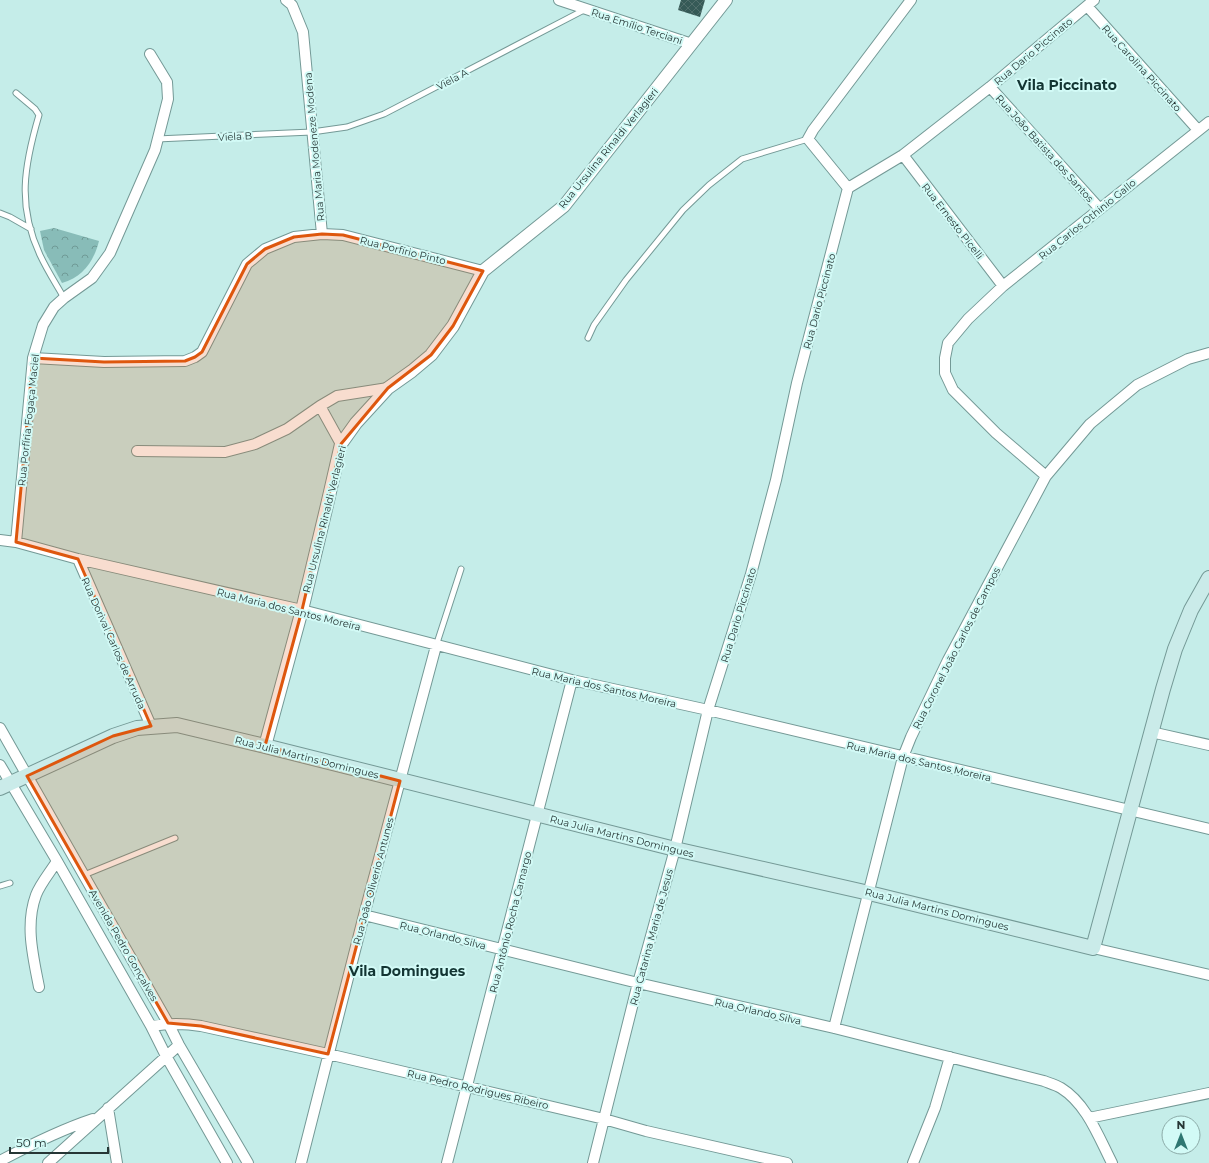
<svg xmlns="http://www.w3.org/2000/svg" width="1209" height="1163" font-family="Montserrat,sans-serif">
<style>
.park{fill:url(#park-crowns)}
.building{fill:url(#building-cross-hatch)}
.lines{fill:none;stroke-linecap:round;stroke-linejoin:round}
.service-casing{stroke:#749996;stroke-width:7}
.minor-casing{stroke:#749996;stroke-width:12}
.tertiary-casing{stroke:#749996;stroke-width:14}
.secondary-casing{stroke:#749996;stroke-width:16}
.service{stroke:#fff;stroke-width:5}
.minor{stroke:#fff;stroke-width:10}
.tertiary{stroke:#fff;stroke-width:12}
.secondary{stroke:#caebe9;stroke-width:14}
.marked{fill:#de570e;fill-opacity:0.2;stroke:#de570e;stroke-width:3;stroke-linejoin:round}
.labels{text-anchor:middle;stroke-width:4;stroke-linejoin:round;paint-order:stroke}
.street-label{font-size:10px;fill:#263635;stroke:#d2faf6}
.district-label{font-size:14px;font-weight:bold;fill:#133533;stroke:#d2faf6}
</style>
<defs>
<pattern id="park-crowns" width="20" height="18" patternUnits="userSpaceOnUse"><rect width="20" height="18" fill="#88bcb8"/><path d="M2 6a3 3 0 1 1 6 0M12 15a3 3 0 1 1 6 0" fill="none" stroke="#6f9a96"/></pattern>
<pattern id="building-cross-hatch" width="8" height="8" patternUnits="userSpaceOnUse"><rect width="8" height="8" fill="#365a57"/><path d="M0 0l8 8M0 8l8-8" fill="none" stroke="#516f6c"/></pattern>
</defs>
<rect width="100%" height="100%" fill="#c5ede9"/>
<!-- park -->
<path class="park" d="M 54,228 L 99,241 C 94,261 83,277 62,283 L 44,250 L 40,231 Z"/>
<!-- building -->
<path class="building" d="M 681,0 L 705,0 L 700,17 L 678,10 Z"/>
<g class="lines">
<!-- service casing -->
<g class="service-casing">
<path id="service" d="M 16,93 L 35,109 L 39,115 C 24,166 17,206 40,255 C 47,270 56,284 64,298
M 157,139 L 312,132 L 347,127 L 384,114 L 584,10
M 0,213 L 10,217 L 31,229
M 588,338 L 594,325 L 626,280 L 683,210 L 709,185 L 742,159 L 808,139
M 436,646 L 461,569
M 84,875 L 175,838
M 0,886 L 10,883"/>
</g>
<!-- minor casing -->
<g class="minor-casing">
<path id="minor" d="M 559,0 L 692,44
M 1087,6 L 1198,130
M 990,87 L 1100,209
M 903,155 L 1003,286
M 848,188 L 808,139 L 813,130 L 911,0
M 322,234 L 343,235 L 483,271
M 33,358 L 104,362 L 185,361 L 195,357 L 202,352 L 247,264 L 265,249 L 294,237 L 322,234 L 303,32 L 292,5 L 286,0
M 341,444 L 320,406 L 337,396 L 388,388
M 137,451 L 225,452 L 255,444 L 287,429 L 320,406
M 1046,476 L 996,433 L 953,390 L 945,373 L 945,358 L 948,343 L 968,319 L 1003,286 L 1209,122
M 0,540 L 16,542 L 78,559 L 302,610 L 572,680 L 708,710 L 1209,829
M 16,542 L 33,358 L 43,325 L 54,307 L 64,298 L 92,278 L 110,253 L 155,150 L 168,99 L 167,82 L 150,54
M 78,559 L 151,726
M 0,728 L 168,1023 L 179,1045 L 248,1163
M 1151,732 L 1209,745
M 0,765 L 57,861 L 151,1026 L 166,1056 L 227,1163
M 364,915 L 638,983 L 834,1028 L 1044,1081 C 1049,1083 1056,1085 1061,1088 C 1087,1104 1099,1138 1112,1163
M 1093,948 L 1209,975
M 39,987 C 33,956 25,925 36,895 C 40,884 51,871 57,861
M 151,1026 C 170,1023 183,1023 201,1026 L 328,1054 L 604,1119 L 646,1131 L 787,1163
M 834,1028 L 903,757 L 911,737 L 948,660 L 1046,476 L 1090,424 L 1137,385 L 1188,359 L 1209,353
M 108,1108 L 117,1163
M 1089,1118 L 1209,1093
M 0,1161 C 30,1145 60,1130 93,1119
M 48,1163 L 179,1045
M 301,1163 L 364,915 L 436,646
M 447,1163 L 572,680
M 593,1163 L 638,983 L 675,849 L 708,710 L 751,574 L 776,480 L 797,383 L 848,188 L 903,155 L 990,87 L 1094,0
M 913,1163 L 935,1108 L 950,1057"/>
</g>
<!-- tertiary casing -->
<g class="tertiary-casing">
<path id="tertiary" d="M 265,746 L 302,610 L 327,505 L 341,444 L 356,423 L 388,388 L 412,371 L 431,355 L 453,326 L 483,271 L 564,206 L 726,0"/>
</g>
<!-- secondary casing -->
<g class="secondary-casing">
<path id="secondary" d="M 0,788 L 113,736 L 137,728 L 177,725 L 265,746 L 675,849 L 869,893 L 1093,948 L 1163,689 L 1175,649 L 1191,610 L 1209,578"/>
</g>
<!-- service -->
<use href="#service" class="service"/>
<!-- minor -->
<use href="#minor" class="minor"/>
<!-- tertiary -->
<use href="#tertiary" class="tertiary"/>
<!-- secondary -->
<use href="#secondary" class="secondary"/>
</g>
<!-- marked area -->
<path class="marked" d="M 322,234 L 343,235 L 483,271 L 453,326 L 431,355 L 388,388 L 341,444 L 302,610 L 265,746 L 400,781 L 328,1054 L 201,1026 L 168,1023 L 27,776 L 113,736 L 151,726 L 78,559 L 16,542 L 33,358 L 104,362 L 185,361 L 195,357 L 202,352 L 247,264 L 265,249 L 294,237 Z"/>
<g class="labels">
<!-- street labels -->
<g class="street-label">
<text transform="translate(637 26) rotate(18)" y="4">Rua Emílio Terciani</text>
<text transform="translate(1033 51) rotate(-40)" y="4">Rua Dario Piccinato</text>
<text transform="translate(1142 68) rotate(48)" y="4">Rua Carolina Piccinato</text>
<text transform="translate(452 79) rotate(-28)" y="4">Viela A</text>
<text transform="translate(235 136) rotate(-3)" y="4">Viela B</text>
<text transform="translate(314 147) rotate(-95)" y="4">Rua Maria Modeneze Modena</text>
<text transform="translate(608 148) rotate(-51)" y="4">Rua Ursulina Rinaldi Verlagieri</text>
<text transform="translate(1045 148) rotate(48)" y="4">Rua João Batista dos Santos</text>
<text transform="translate(1087 219) rotate(-39)" y="4">Rua Carlos Othinio Gallo</text>
<text transform="translate(953 221) rotate(52)" y="4">Rua Ernesto Picelli</text>
<text transform="translate(403 250) rotate(14)" y="4">Rua Porfírio Pinto</text>
<text transform="translate(819 301) rotate(-75)" y="4">Rua Dario Piccinato</text>
<text transform="translate(28 420) rotate(-84)" y="4">Rua Porfíria Fogaça Maciel</text>
<text transform="translate(324 519) rotate(-76)" y="4">Rua Ursulina Rinaldi Verlagieri</text>
<text transform="translate(289 609) rotate(14)" y="4">Rua Maria dos Santos Moreira</text>
<text transform="translate(738 615) rotate(-73)" y="4">Rua Dario Piccinato</text>
<text transform="translate(114 643) rotate(66)" y="4">Rua Dorival Carlos de Arruda</text>
<text transform="translate(956 648) rotate(-63)" y="4">Rua Coronel João Carlos de Campos</text>
<text transform="translate(604 687) rotate(13)" y="4">Rua Maria dos Santos Moreira</text>
<text transform="translate(307 757) rotate(14)" y="4">Rua Julia Martins Domingues</text>
<text transform="translate(919 761) rotate(13)" y="4">Rua Maria dos Santos Moreira</text>
<text transform="translate(622 836) rotate(14)" y="4">Rua Julia Martins Domingues</text>
<text transform="translate(373 881) rotate(-75)" y="4">Rua João Oliverio Antunes</text>
<text transform="translate(937 909) rotate(14)" y="4">Rua Julia Martins Domingues</text>
<text transform="translate(510 922) rotate(-76)" y="4">Rua Antônio Rocha Camargo</text>
<text transform="translate(443 935) rotate(14)" y="4">Rua Orlando Silva</text>
<text transform="translate(651 937) rotate(-75)" y="4">Rua Catarina Maria de Jesus</text>
<text transform="translate(124 945) rotate(60)" y="4">Avenida Pedro Gonçalves</text>
<text transform="translate(758 1011) rotate(13)" y="4">Rua Orlando Silva</text>
<text transform="translate(478 1089) rotate(13)" y="4">Rua Pedro Rodrigues Ribeiro</text>
</g>
<!-- district labels -->
<g class="district-label">
<text x="1067" y="90">Vila Piccinato</text>
<text x="407" y="976">Vila Domingues</text>
</g>
</g>
<!-- north arrow -->
<g transform="translate(1181 1135)"><circle r="19" fill="#d2faf6" stroke="#8daca9"/>
<path d="M0-3L7 15L0 10L-7 15Z" fill="#2e7772"/>
<text y="-6" font-size="11" font-weight="bold" text-anchor="middle" fill="#263635">N</text>
</g>
<!-- scale -->
<path d="M10 1147v6h98v-6" fill="none" stroke="#263635" stroke-width="2"/>
<text x="16" y="1147" font-size="12" fill="#263635" stroke="#d2faf6" stroke-width="3" paint-order="stroke">50 m</text>
</svg>
